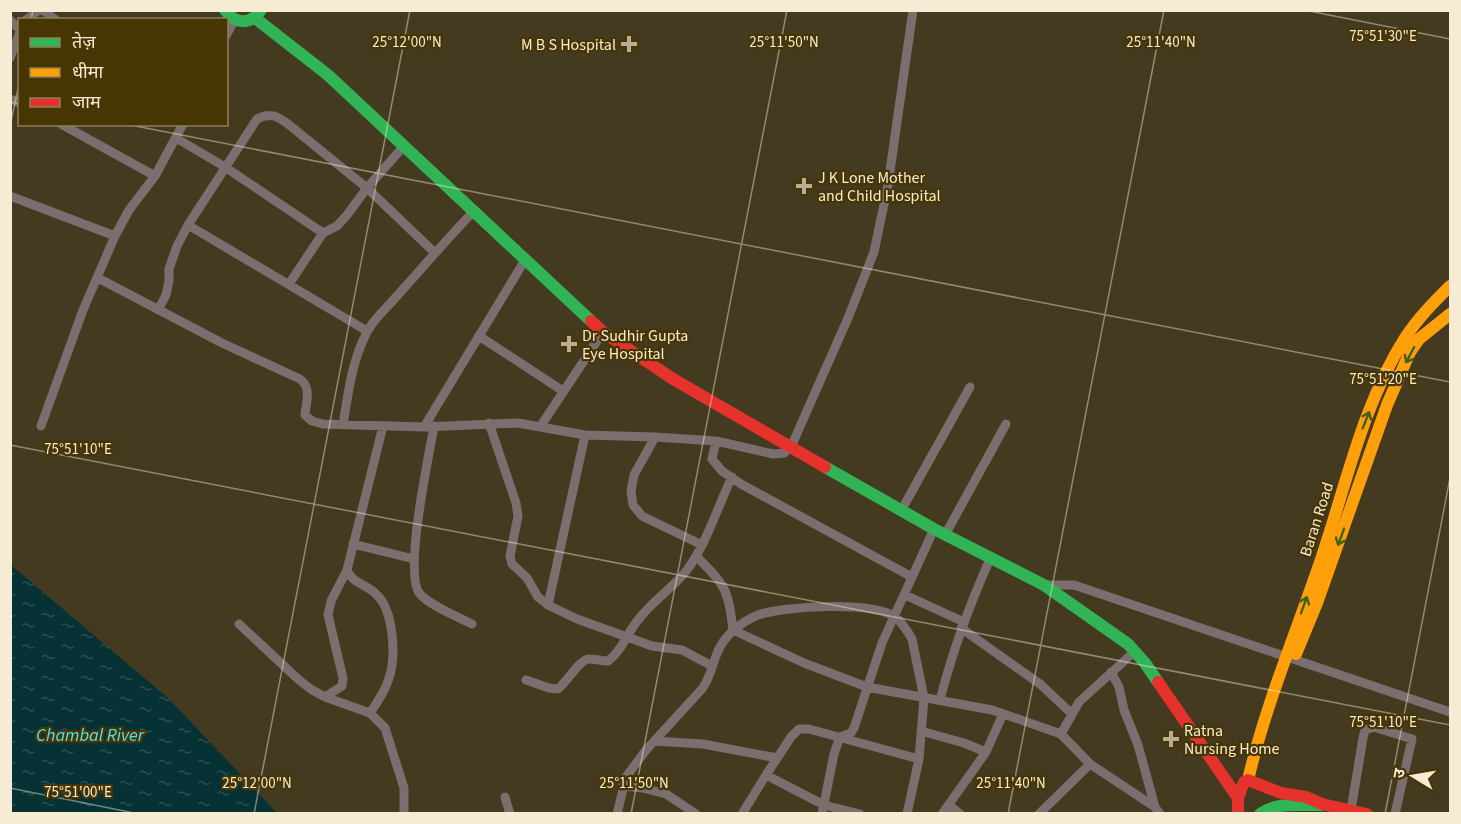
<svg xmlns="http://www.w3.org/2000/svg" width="1461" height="824" font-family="'Source Sans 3','Noto Sans Devanagari',sans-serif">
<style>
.water{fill:url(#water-ripples)}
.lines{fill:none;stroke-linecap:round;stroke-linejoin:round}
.street{stroke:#7b6e6e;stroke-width:9}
.fast{stroke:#30b455;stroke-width:12}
.slow{stroke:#ff9f0a;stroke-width:12}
.jam{stroke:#e5322d;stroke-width:12}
.oneway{stroke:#3f6220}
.ticks{fill:none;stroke:#f6ecd4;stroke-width:1.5;stroke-opacity:0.45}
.poi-dot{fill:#b7ae95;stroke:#473604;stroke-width:2}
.labels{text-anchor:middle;stroke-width:4.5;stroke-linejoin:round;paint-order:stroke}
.poi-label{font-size:16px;fill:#f6ecd4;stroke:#473604;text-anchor:start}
.street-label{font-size:16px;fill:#f6ecd4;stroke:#473604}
.water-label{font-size:18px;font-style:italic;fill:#4de3f6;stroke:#473604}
.ticks-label{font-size:15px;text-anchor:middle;fill:#f6ecd4;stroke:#473604;stroke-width:4.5;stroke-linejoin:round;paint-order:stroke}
</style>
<defs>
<pattern id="water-ripples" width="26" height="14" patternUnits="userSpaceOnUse" patternTransform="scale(1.5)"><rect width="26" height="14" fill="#063235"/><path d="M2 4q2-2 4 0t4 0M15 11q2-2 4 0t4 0" fill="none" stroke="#2b5051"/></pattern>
</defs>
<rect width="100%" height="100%" fill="#433a20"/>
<!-- water -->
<path class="water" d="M 11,565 L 169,699 L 277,813 L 11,813 Z"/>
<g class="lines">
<!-- street -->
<path class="street" d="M 43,10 L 56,20
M 10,20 L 20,30
M 26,20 L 39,10
M 226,36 L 234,21
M 10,58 L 20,32
M 10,99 L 20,103
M 61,124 L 155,176
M 176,138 L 225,167 L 323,233
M 10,196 L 115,236
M 188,225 L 367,331
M 98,278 L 222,343 L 300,379 C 312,388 306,402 305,415 L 312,421 L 323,424 L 424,427 L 518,423 L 585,435 L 655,437 L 716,441 L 773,454 L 784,453 L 791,447 L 848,318 L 874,252 L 888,185 L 913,10
M 289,284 L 323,233 L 337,226 L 347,215 L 367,188 L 403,147
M 158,310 L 166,295 L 169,281 L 169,269 L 177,246 L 188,225 L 257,119 C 270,112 277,116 288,124 L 367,188 L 434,252
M 479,336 L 563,391
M 489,423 L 516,503 L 518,516 L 510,556 L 512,564 L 527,578 L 538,597 L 548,605 L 577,619 L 652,646 L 682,650 L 712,666
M 343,425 C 348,394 352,360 367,332 C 374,318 386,309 396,297 C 422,268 446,240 473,212
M 41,426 L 83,310 L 115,236 L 129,210 L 155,176 L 183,124
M 434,426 C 429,456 403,574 420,594 C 429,605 458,617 472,624
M 424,427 L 525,260
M 540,427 L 603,332
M 655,437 L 634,475 L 631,491 L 633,505 L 642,516 L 702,545
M 716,441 L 712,459 L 722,471 L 741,484 L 912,577
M 901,511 L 970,387
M 945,535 L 1006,424
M 353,544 L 414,559
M 696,556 C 726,586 728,589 733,630 L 804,663 L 867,687 L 992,710 L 1061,734 L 1090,764 L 1155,807 L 1160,814
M 1044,585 L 1074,585 L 1450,712
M 905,595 L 964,622
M 548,605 L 585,435
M 239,624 L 299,680 L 312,690 L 325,697 L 370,713 L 385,728 L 404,788 L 404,814
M 961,628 L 1040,684 L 1072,714
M 1111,672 L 1119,687 L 1124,710 L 1138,745 L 1155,807
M 526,680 L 549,688 L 558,689 C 566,683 581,658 589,659 C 595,659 602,661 608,661 C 622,651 627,633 638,620 C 652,601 673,588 687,570 C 707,543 717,508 732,477
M 325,697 L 342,686 L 343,678 L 328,615 L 331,601 L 347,570
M 940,700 C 953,649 969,606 990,559
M 370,713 C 377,703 384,693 388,681 C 397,658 394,609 375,593 C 365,584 352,583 347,570 L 383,426
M 921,731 L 964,743 L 986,752
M 1061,734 L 1079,702 L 1134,652
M 654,741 L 703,744 L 777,758
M 766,775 L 791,737 L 799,729 L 809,729 L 919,759
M 623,786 L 643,788 L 666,794 L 696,814
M 505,797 L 510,814
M 949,805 L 960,814
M 1351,810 L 1363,738 L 1365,730 L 1374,727 L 1412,739 L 1395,814
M 617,814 L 626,777 L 646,750 L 702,689 C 717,667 711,649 735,629 C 741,624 750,618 758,615 C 784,606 872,601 895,617 C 902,622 908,632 912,639 L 924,698 L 919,759 L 907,814
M 742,814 L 766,775 L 824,805 L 860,814
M 822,814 L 834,754 L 840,737 L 851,733 L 854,728 L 882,643 L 934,529
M 942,814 L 986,752 L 1003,714
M 1039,814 L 1090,764"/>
<!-- fast -->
<path class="fast" d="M 225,10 C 236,25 250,25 261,10
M 255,18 L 328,75 L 591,321
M 825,467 L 934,529 L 1044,585 L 1128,644 L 1145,663 L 1158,682
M 1260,814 C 1278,801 1300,806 1321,805"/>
<!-- slow -->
<path class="slow" d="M 1296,654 L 1317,603 L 1387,405 L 1410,352 L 1419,339 L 1450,314
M 1248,780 C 1265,707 1294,638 1318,568 C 1345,491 1361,407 1405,338 C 1418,318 1434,302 1450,286"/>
<!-- jam -->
<path class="jam" d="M 591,321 L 603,332 L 673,379 L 825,467
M 1158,682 L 1238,798
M 1238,814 L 1238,798 L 1244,782 L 1248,780 L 1281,793 L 1306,797 L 1322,804 L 1367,814"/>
</g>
<!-- one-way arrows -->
<defs><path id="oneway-shaft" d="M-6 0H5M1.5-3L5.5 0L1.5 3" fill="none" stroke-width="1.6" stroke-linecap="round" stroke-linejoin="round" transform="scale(1.5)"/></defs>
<g class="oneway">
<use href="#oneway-shaft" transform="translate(1410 355) rotate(118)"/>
<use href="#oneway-shaft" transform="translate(1366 420) rotate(-68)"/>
<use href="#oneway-shaft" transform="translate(1341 537) rotate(110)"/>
<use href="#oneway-shaft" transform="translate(1304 605) rotate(-70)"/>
</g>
<!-- ticks -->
<path class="ticks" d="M 1304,10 L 1450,39M 31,20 L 33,10M 10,102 L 20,104M 125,124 L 1450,382M 10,126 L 20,79M 10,445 L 1450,725M 10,788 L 139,814M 254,814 L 410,10M 631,814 L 787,10M 1008,814 L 1164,10M 1385,814 L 1450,478"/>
<!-- markers -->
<g class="poi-dot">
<path d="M626 35h6v6h6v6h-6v6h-6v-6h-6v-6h6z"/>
<path d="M801 177h6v6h6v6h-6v6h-6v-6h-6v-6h6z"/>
<path d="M566 335h6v6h6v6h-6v6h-6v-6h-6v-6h6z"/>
<path d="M1168 730h6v6h6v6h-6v6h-6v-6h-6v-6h6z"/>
</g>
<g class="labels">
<!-- poi labels -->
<g class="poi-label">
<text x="616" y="50" text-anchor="end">M B S Hospital</text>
<text x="818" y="183">J K Lone Mother<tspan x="818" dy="18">and Child Hospital</tspan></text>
<text x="582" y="341">Dr Sudhir Gupta<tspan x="582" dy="18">Eye Hospital</tspan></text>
<text x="1184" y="736">Ratna<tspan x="1184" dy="18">Nursing Home</tspan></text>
</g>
<!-- street labels -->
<g class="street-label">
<text transform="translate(1316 519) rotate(-72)" y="6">Baran Road</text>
</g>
<!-- water labels -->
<g class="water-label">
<text x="90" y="741">Chambal River</text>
</g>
</g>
<g class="ticks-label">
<text x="1383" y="41">75°51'30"E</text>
<text x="407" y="47">25°12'00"N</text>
<text x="784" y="47">25°11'50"N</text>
<text x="1161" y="47">25°11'40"N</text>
<text x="1383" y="384">75°51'20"E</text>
<text x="78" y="454">75°51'10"E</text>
<text x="1383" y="727">75°51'10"E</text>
<text x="257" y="788">25°12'00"N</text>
<text x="634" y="788">25°11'50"N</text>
<text x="1011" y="788">25°11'40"N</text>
<text x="78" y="797">75°51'00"E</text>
</g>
<!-- border -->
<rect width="1461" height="824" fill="none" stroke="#f6ecd4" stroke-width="24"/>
<!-- legend -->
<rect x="18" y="18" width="210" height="108" fill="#473604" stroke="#8d7f57" stroke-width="1.5"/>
<rect x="30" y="38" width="30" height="9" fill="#30b455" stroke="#8d7f57" stroke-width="1.5"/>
<text x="72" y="48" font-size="18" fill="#f6ecd4">तेज़</text>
<rect x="30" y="68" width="30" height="9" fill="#ff9f0a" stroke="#8d7f57" stroke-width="1.5"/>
<text x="72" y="78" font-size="18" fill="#f6ecd4">धीमा</text>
<rect x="30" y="98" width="30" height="9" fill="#e5322d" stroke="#8d7f57" stroke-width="1.5"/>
<text x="72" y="108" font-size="18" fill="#f6ecd4">जाम</text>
<!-- north arrow -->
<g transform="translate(1413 776) rotate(281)" stroke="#473604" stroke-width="4.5" paint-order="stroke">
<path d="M0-4.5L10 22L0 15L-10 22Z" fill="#f6ecd4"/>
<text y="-9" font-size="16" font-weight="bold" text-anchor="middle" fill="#f6ecd4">उ</text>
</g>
</svg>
